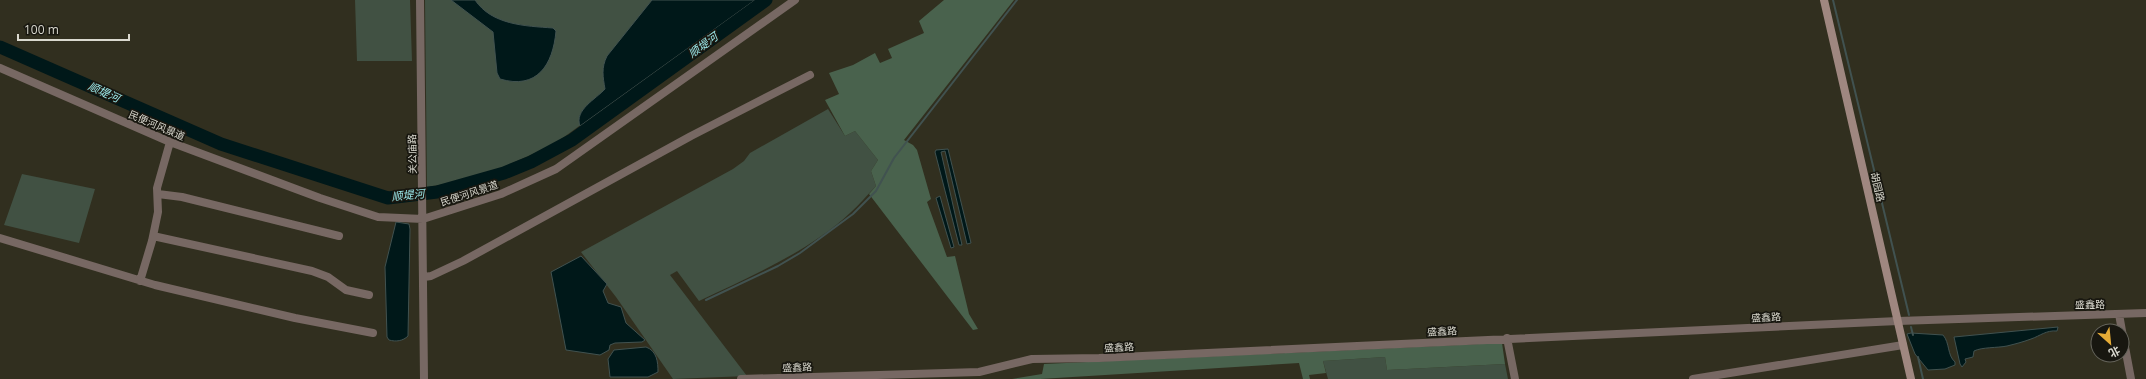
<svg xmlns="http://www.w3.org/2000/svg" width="2146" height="379" font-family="'Open Sans','Noto Sans SC',sans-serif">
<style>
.green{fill:#415143}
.forest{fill:#49624d}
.water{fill:#001819;stroke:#415250}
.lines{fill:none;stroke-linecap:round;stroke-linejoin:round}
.stream{stroke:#415250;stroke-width:2}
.river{stroke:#001819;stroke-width:13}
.street{stroke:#776863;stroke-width:8}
.secondary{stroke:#9f8780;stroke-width:8}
.labels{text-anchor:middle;stroke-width:3.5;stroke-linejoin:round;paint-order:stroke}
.street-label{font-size:10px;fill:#dad9cf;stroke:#181710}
.water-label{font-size:11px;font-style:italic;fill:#9ce9eb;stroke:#181710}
</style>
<rect width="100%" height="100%" fill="#312f1f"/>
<!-- green -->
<path class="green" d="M 355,0 L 410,0 L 412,61 L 357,61 Z
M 425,0 L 753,0 L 553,145 L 501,168 L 457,182 L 427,187 Z
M 828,109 L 845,136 L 855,131 L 878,160 L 871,171 L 876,186 C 867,195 859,205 850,213 C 810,251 749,277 699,301 L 677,271 L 670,275 L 747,376 L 673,379 L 616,297 L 581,252 L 733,169 L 744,161 L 750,153 Z
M 22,174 L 95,189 L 79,243 L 4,225 Z
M 1385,357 L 1387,370 L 1505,364 L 1508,379 L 1328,379 L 1323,361 Z"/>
<!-- forest -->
<path class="forest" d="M 944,0 L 1014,0 L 904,140 L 913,145 L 917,150 L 931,199 L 927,202 L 947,257 L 955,256 L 969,314 L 978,329 L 973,330 L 869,194 L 876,186 L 871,171 L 878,160 L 855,131 L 845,136 L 825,100 L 839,94 L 829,73 L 853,65 L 875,53 L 880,63 L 892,58 L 888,49 L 924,33 L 919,21 Z
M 1502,343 L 1505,364 L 1387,370 L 1385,357 L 1323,361 L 1326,373 L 1309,375 L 1310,379 L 1303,379 L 1299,363 L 1040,379 L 1012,379 L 1042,374 L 1044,364 Z"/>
<!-- water -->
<path class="water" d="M 451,0 L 475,0 C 492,25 525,26 553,28 L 556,31 C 553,65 537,90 500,79 L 497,73 L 493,32 Z
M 652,0 L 755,0 L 580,126 C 574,110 596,99 605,89 C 603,77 601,68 607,56 Z
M 948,149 L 971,243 L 967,244 L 945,151 L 941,152 L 962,245 L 959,245 L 935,152 L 936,150 Z
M 940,196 L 954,247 L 951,248 L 936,198 Z
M 396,222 L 409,224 L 410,229 L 408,336 C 403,341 396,342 389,340 L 387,337 L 385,267 Z
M 581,256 L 607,284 L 603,291 L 608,303 L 621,307 L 626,323 L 645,340 L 642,342 L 615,343 L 610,345 L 609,350 L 600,355 L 566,350 L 551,272 Z
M 2058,327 L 2057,331 C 2046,330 2040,336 2031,339 C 2023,342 2015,344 2007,346 C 1997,348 1982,347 1974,351 L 1973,357 L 1965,359 L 1966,362 L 1962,367 L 1960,364 L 1954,337 Z
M 1911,333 L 1943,335 C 1950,343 1947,355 1955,362 L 1955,365 L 1945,369 L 1928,370 L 1915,354 L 1907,334 Z
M 646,347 C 657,351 658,362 658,372 L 648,377 L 610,377 L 608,359 L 614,350 Z"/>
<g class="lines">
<!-- stream -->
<path class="stream" d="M 1833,0 L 1909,315
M 706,300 L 778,266 L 800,253 L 853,214 L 876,191 L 894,158 L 1017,0
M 1911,327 L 1913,335
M 1918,357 L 1923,379"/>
<!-- river -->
<path class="river" d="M 0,47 L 221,144 L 388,198 L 437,192 L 504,173 L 531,162 L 572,140 L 766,0"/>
<!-- street -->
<path class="street" d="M 420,0 L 424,379
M 0,68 L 170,142 L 320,198 L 378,217 L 423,219 L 501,194 L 556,169 L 795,0
M 158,194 L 182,197 L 339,236
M 153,236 L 312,271 L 328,277 L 346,290 L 369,295
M 0,238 L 155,285 L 295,318 L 373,333
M 424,277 L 431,276 L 463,261 L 691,136 L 810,75
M 140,281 L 152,241 L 158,212 L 157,188 L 170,142
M 2119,314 L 2122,331
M 2122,331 L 2131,379
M 1507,338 L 1515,379
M 741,379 L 979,372 L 1032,359 L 1099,358 L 1898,321 L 2146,313
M 1693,379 L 1903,345"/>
<!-- secondary -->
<path class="secondary" d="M 1824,0 L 1911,379"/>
</g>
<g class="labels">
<!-- street labels -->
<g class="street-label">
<text transform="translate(157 125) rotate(23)" y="4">民便河风景道</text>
<text transform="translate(412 154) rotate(-91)" y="4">关公庙路</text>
<text transform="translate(1878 187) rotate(77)" y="4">胡园路</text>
<text transform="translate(469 193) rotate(-18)" y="4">民便河风景道</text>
<text x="2090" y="308">盛鑫路</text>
<text transform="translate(1766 317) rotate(-3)" y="4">盛鑫路</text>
<text transform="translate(1442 331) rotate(-3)" y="4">盛鑫路</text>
<text transform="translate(1119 347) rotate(-3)" y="4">盛鑫路</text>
<text transform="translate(797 367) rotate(-2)" y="4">盛鑫路</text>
</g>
<!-- water labels -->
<g class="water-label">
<text transform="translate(703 45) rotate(-36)" y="4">顺堤河</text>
<text transform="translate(104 92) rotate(24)" y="4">顺堤河</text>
<text transform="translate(408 195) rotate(-6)" y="4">顺堤河</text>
</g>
</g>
<!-- north arrow -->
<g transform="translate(2110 343) rotate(153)"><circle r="19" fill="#181710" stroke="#66655c"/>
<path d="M0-3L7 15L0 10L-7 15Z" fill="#e6ac36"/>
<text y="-6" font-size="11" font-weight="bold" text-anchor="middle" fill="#dad9cf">北</text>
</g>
<!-- scale -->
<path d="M18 34v6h111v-6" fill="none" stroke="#dad9cf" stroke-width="2"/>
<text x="24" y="34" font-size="12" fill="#dad9cf" stroke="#181710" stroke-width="3" paint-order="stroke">100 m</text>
</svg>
